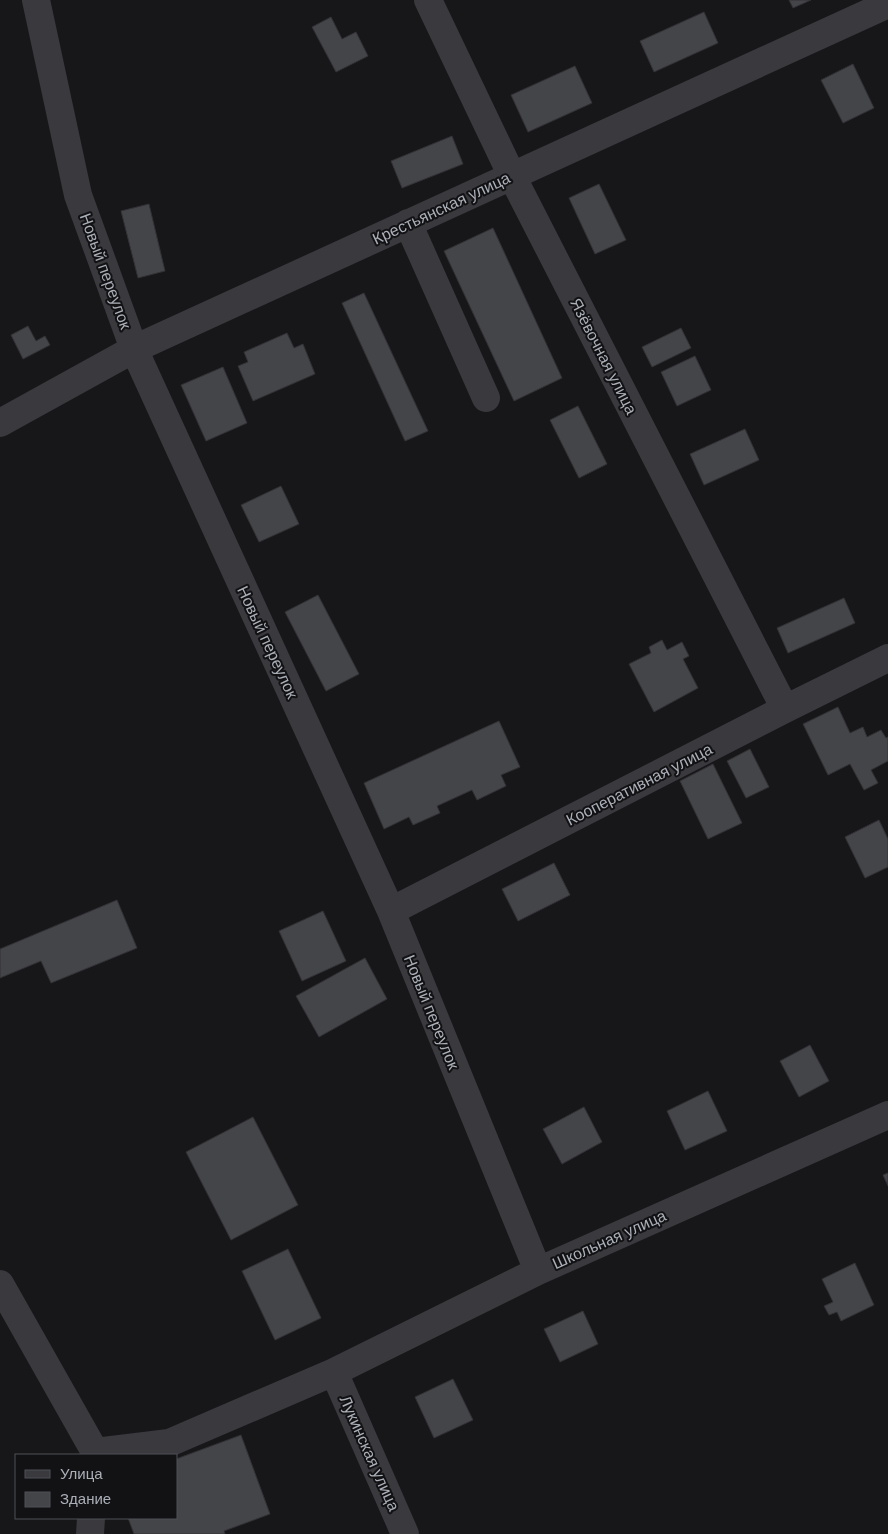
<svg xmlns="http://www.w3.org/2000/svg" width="888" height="1534" font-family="'DM Sans',sans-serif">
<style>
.building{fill:#444549;stroke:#323135}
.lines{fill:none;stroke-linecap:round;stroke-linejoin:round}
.minor{stroke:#39393e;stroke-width:28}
.labels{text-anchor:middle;stroke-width:4;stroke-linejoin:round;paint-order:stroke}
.street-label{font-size:16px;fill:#abafb8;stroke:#121214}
</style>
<rect width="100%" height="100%" fill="#171719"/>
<!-- building -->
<path class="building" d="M 789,0 L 811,0 L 793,8 Z
M 704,12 L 718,43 L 654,72 L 640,41 Z
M 331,17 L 342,39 L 356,32 L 368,56 L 336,72 L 312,27 Z
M 853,64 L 874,108 L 843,123 L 821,80 Z
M 575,66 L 592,103 L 528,132 L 511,95 Z
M 452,136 L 463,164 L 402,188 L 391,161 Z
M 599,184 L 626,240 L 595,254 L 569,198 Z
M 149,204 L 165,271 L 138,278 L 121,211 Z
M 493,228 L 562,378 L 514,401 L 444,251 Z
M 364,293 L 428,431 L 405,441 L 342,303 Z
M 28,326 L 36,341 L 45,336 L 50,345 L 23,359 L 11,335 Z
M 681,328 L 691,348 L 652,367 L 642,347 Z
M 287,333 L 294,348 L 303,344 L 315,374 L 253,401 L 238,366 L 248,362 L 244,352 Z
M 695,356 L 711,390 L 677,406 L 661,372 Z
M 223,367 L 247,423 L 206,441 L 181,385 Z
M 578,406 L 607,464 L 579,478 L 550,420 Z
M 745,429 L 759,460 L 704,485 L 690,454 Z
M 281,486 L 299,524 L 259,542 L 241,505 Z
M 318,595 L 359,674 L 326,691 L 285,612 Z
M 844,598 L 855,623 L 788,653 L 777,628 Z
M 662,640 L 667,650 L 682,642 L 689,656 L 683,659 L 698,688 L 654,712 L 629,664 L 651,653 L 649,647 Z
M 838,707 L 850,733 L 863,727 L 867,737 L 881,730 L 886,738 L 888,737 L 888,761 L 871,770 L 878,783 L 864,790 L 850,764 L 828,775 L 803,724 Z
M 499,721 L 520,767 L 501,775 L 506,786 L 477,800 L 472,790 L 437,806 L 440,813 L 413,825 L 409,817 L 384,829 L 364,783 Z
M 750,749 L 769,787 L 746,798 L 727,761 Z
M 713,764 L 742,823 L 708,839 L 680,781 Z
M 879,820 L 888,839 L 888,867 L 865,878 L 845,837 Z
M 554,863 L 570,895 L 518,921 L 502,889 Z
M 117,900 L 137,948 L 51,983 L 41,961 L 0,978 L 0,949 Z
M 323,911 L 346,961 L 302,981 L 279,931 Z
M 365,958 L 387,999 L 319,1037 L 296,996 Z
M 810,1045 L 829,1081 L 799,1097 L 780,1061 Z
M 708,1091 L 727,1131 L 685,1150 L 667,1111 Z
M 584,1107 L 602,1142 L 562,1164 L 543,1129 Z
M 253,1117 L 298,1205 L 231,1240 L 186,1152 Z
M 888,1173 L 888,1186 L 883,1175 Z
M 288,1249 L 321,1318 L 275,1340 L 242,1271 Z
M 855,1263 L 874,1305 L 841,1321 L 837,1312 L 829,1315 L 824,1306 L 833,1302 L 822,1279 Z
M 583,1311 L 598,1344 L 560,1362 L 544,1329 Z
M 453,1379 L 473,1420 L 434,1438 L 415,1397 Z
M 241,1435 L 270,1514 L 224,1531 L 225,1534 L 134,1534 L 128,1518 L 176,1518 L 176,1459 Z"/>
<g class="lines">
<!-- minor -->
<path class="minor" d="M 36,0 L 78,195 L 134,349 L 391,911 L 538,1271
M 428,0 L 512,176 L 785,709
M 408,223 L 486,398
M 0,423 L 134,349 L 888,4
M 391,911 L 785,709 L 888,658
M 0,1284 L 95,1452 L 95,1455
M 334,1372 L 405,1534
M 95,1452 L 169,1443 L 334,1372 L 538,1271 L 888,1115
M 90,1534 L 91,1518"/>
</g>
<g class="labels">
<!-- street labels -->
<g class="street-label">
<text transform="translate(441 208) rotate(-25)" y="6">Крестьянская улица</text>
<text transform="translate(106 271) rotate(70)" y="6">Новый переулок</text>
<text transform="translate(604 356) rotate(63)" y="6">Язёвочная улица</text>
<text transform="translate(268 642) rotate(65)" y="6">Новый переулок</text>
<text transform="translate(639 784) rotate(-27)" y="6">Кооперативная улица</text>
<text transform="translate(432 1012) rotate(68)" y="6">Новый переулок</text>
<text transform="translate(609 1239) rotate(-24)" y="6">Школьная улица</text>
<text transform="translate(370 1453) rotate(66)" y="6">Лукинская улица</text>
</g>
</g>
<!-- legend -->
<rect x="15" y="1454" width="162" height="65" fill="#121214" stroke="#4f5156"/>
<rect x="25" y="1470" width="25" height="8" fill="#39393e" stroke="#4f5156"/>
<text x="60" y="1479" font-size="15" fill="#abafb8">Улица</text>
<rect x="25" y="1492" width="25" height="15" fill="#444549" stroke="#4f5156"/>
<text x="60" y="1504" font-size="15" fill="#abafb8">Здание</text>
</svg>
